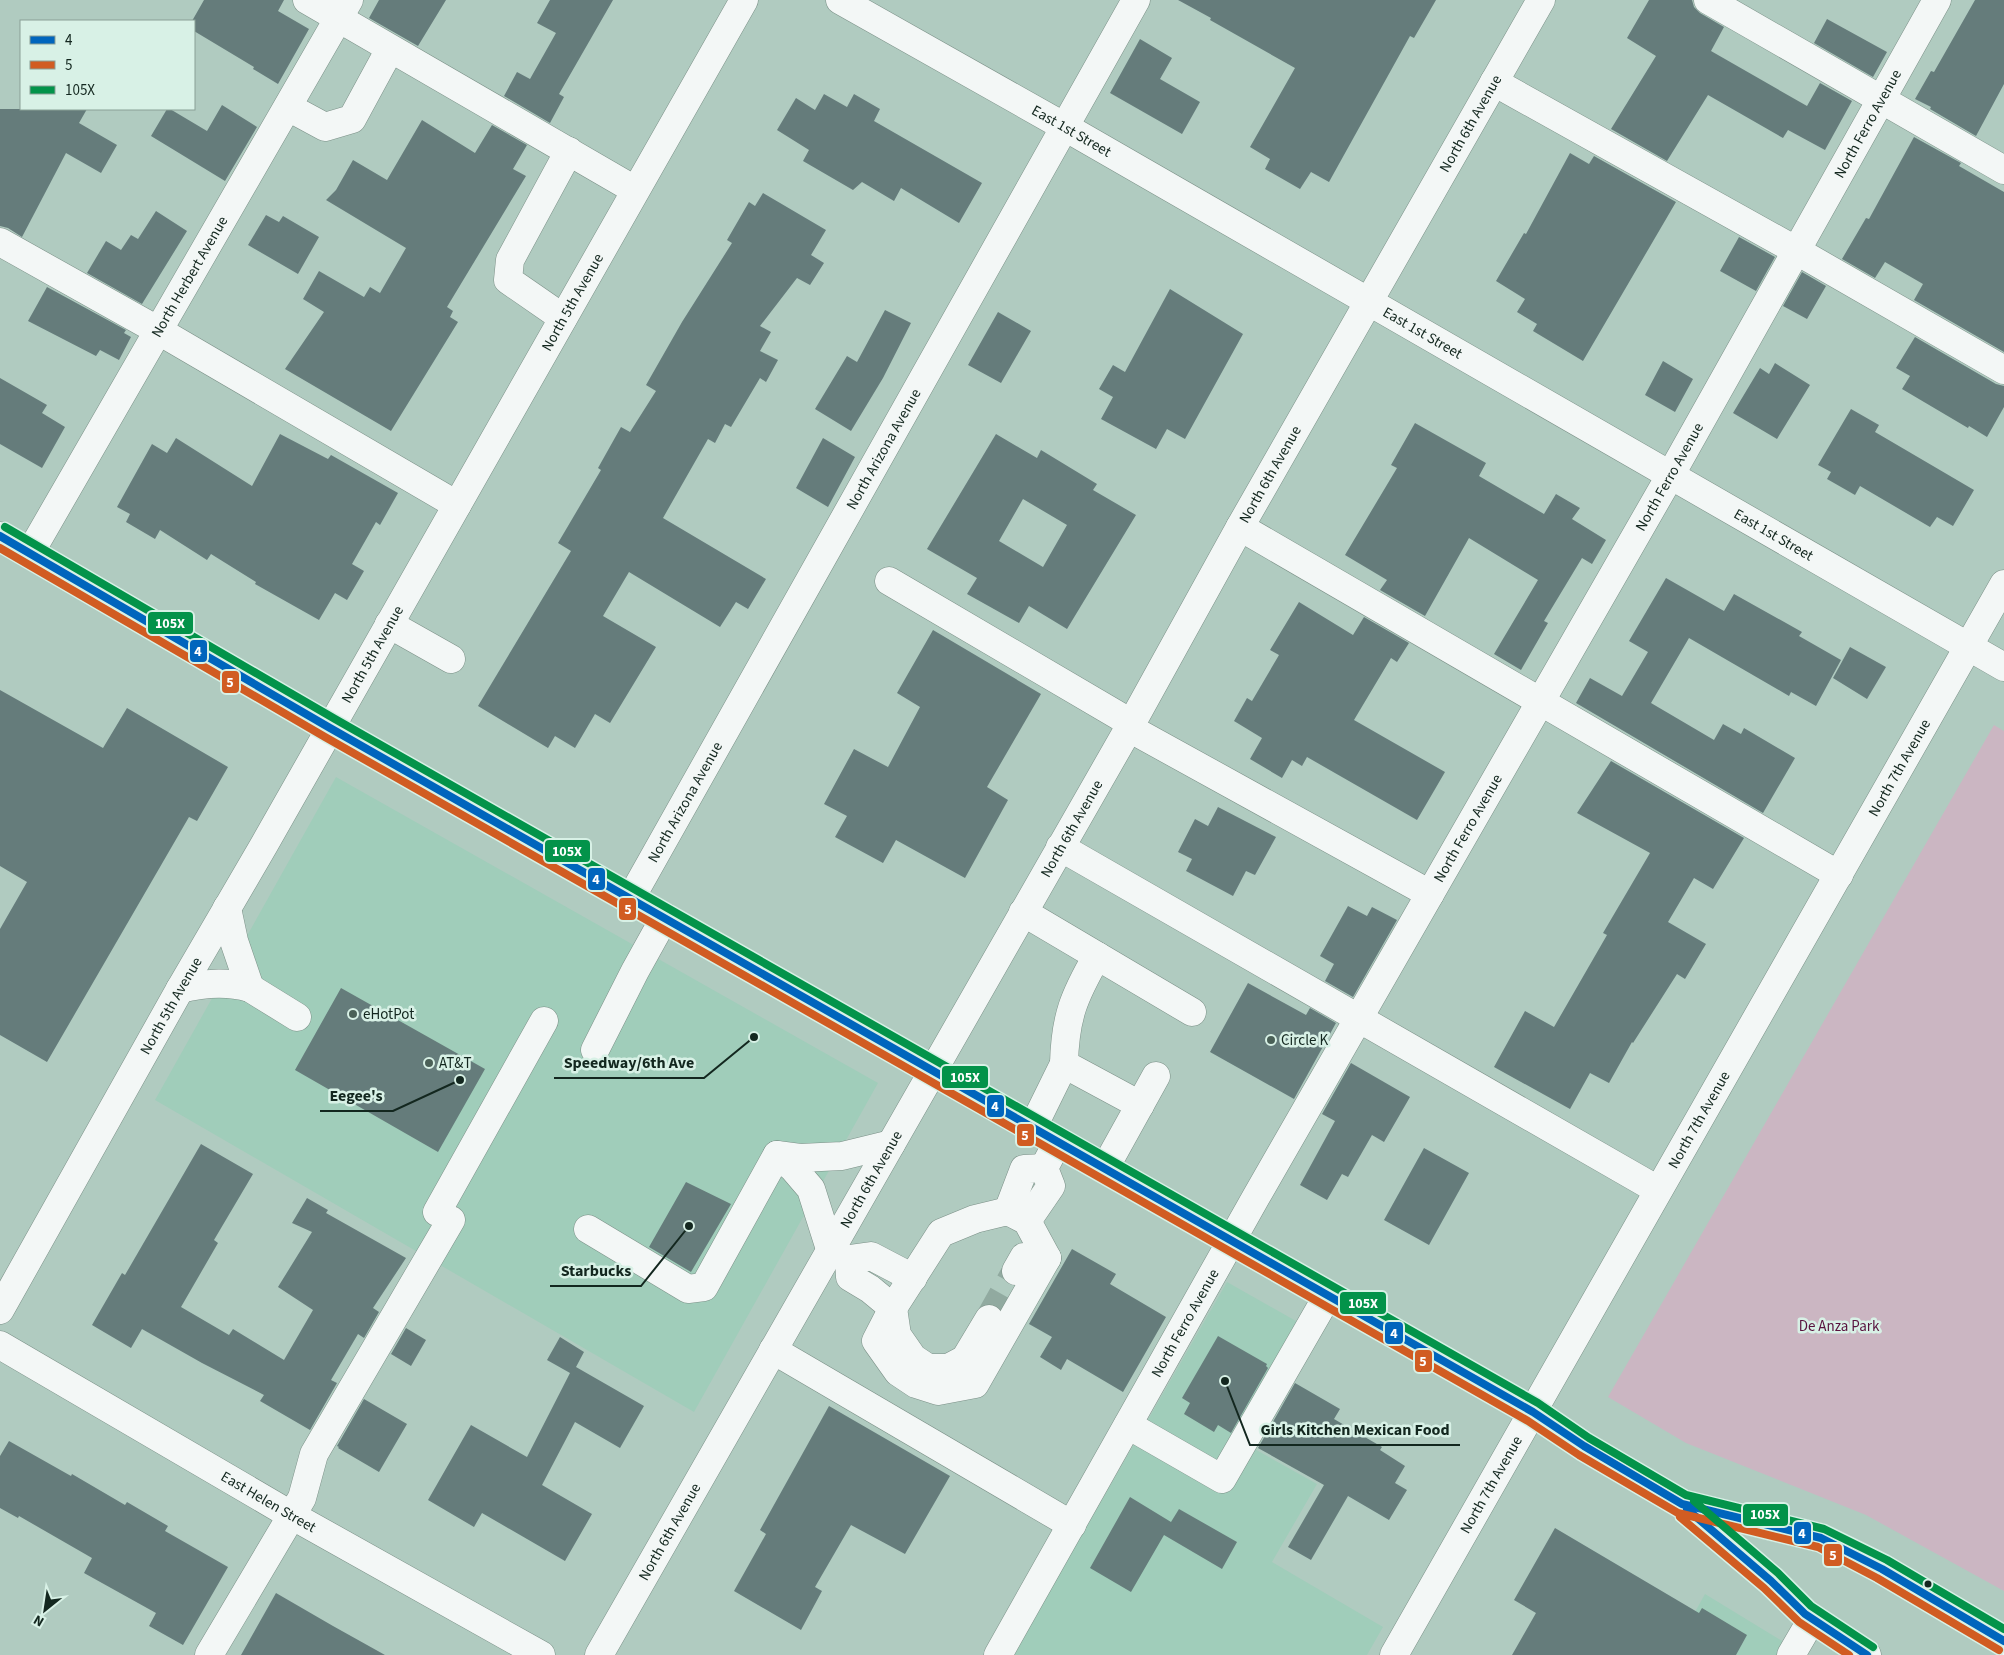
<svg xmlns="http://www.w3.org/2000/svg" width="2004" height="1655" font-family="'Source Sans 3',sans-serif">
<style>
.built{fill:#a0cdba}
.green{fill:#cbb6c2}
.building{fill:#657c7b;fill-rule:evenodd}
.lines{fill:none;stroke-linecap:round;stroke-linejoin:round}
.minor-tunnel{stroke:#91aaa0;stroke-width:28;stroke-dasharray:28 14;stroke-linecap:butt}
.minor-casing{stroke:#7b9087;stroke-width:29}
.major-casing{stroke:#7b9087;stroke-width:29}
.minor{stroke:#f3f7f6;stroke-width:28}
.major{stroke:#f3f7f6;stroke-width:28}
.bus-1-casing{stroke:#d8f1e6;stroke-width:11}
.bus-2-casing{stroke:#d8f1e6;stroke-width:11}
.bus-3-casing{stroke:#d8f1e6;stroke-width:11}
.bus-1{stroke:#0065bd;stroke-width:8}
.bus-2{stroke:#d15c22;stroke-width:8}
.bus-3{stroke:#03934a;stroke-width:8}
.poi-dot{fill:#4a6057;stroke:#d8f1e6;stroke-width:2}
.bus-dot{fill:#13271f;stroke:#d8f1e6;stroke-width:2}
.labels{text-anchor:middle;stroke-width:5;stroke-linejoin:round;paint-order:stroke}
.street-label{font-size:15px;fill:#13271f;stroke:#d8f1e6}
.poi-label{font-size:15px;fill:#13271f;stroke:#d8f1e6;text-anchor:start}
.park-label{font-size:15px;fill:#59123e;stroke:#d8f1e6}
.leader{fill:none;stroke:#13271f;stroke-width:2}
.callout-dot{fill:#13271f;stroke:#d8f1e6;stroke-width:2}
.callout-label{font-size:16px;text-anchor:middle;font-weight:bold;fill:#13271f;stroke:#d8f1e6;stroke-width:5;stroke-linejoin:round;paint-order:stroke}
.line-badge{stroke:#d8f1e6;stroke-width:2}
.badge-label{font-size:14px;text-anchor:middle;font-weight:bold;fill:#fff}
</style>
<rect width="100%" height="100%" fill="#b0cbc0"/>
<!-- built -->
<path class="built" d="M 336,777 L 878,1083 L 694,1412 L 155,1100 Z
M 1227,1282 L 1317,1333 L 1251,1447 L 1317,1484 L 1272,1562 L 1383,1627 L 1367,1655 L 1013,1655 Z
M 1705,1594 L 1805,1655 L 1671,1655 Z"/>
<!-- green -->
<path class="green" d="M 1994,725 L 2004,731 L 2004,1591 L 1866,1515 L 1686,1443 L 1608,1397 Z"/>
<!-- building -->
<path class="building" d="M 204,0 L 284,0 L 278,11 L 309,29 L 278,84 L 253,69 L 254,67 L 194,31 L 194,21 L 192,21 Z
M 379,0 L 446,0 L 418,46 L 369,18 Z
M 550,0 L 613,0 L 559,94 L 564,97 L 550,123 L 504,96 L 517,72 L 530,79 L 556,33 L 537,23 Z
M 1178,0 L 1436,0 L 1414,38 L 1410,36 L 1329,182 L 1311,172 L 1300,189 L 1265,169 L 1270,159 L 1250,147 L 1295,68 L 1210,20 L 1211,18 Z
M 1649,0 L 1692,0 L 1694,7 L 1700,13 L 1724,27 L 1711,51 L 1807,106 L 1820,83 L 1852,101 L 1825,150 L 1788,130 L 1783,138 L 1708,95 L 1667,161 L 1611,129 L 1656,56 L 1627,38 Z
M 1975,0 L 2004,0 L 2004,84 L 1976,136 L 1930,109 L 1931,107 L 1915,99 L 1931,71 L 1934,72 Z
M 1827,19 L 1887,52 L 1873,77 L 1814,43 Z
M 1140,39 L 1172,58 L 1160,79 L 1200,102 L 1182,134 L 1110,93 Z
M 824,94 L 847,107 L 854,94 L 880,109 L 874,121 L 982,183 L 959,223 L 901,188 L 894,201 L 862,182 L 853,190 L 803,161 L 809,150 L 777,130 L 796,98 L 815,110 Z
M 222,105 L 257,127 L 225,181 L 151,136 L 167,109 L 170,109 L 207,131 Z
M 0,109 L 87,109 L 79,123 L 117,145 L 101,173 L 66,153 L 22,237 L 8,228 L 0,226 Z
M 422,120 L 475,153 L 492,125 L 527,145 L 513,169 L 526,176 L 447,307 L 453,311 L 450,317 L 458,322 L 391,431 L 285,369 L 324,312 L 303,299 L 319,271 L 364,297 L 370,287 L 380,293 L 406,248 L 326,200 L 336,190 L 353,160 L 387,180 Z
M 1914,137 L 1961,163 L 1959,166 L 2004,192 L 2004,352 L 1914,300 L 1923,284 L 1885,262 L 1875,278 L 1842,259 L 1866,218 L 1869,219 Z
M 1570,153 L 1589,164 L 1594,156 L 1676,202 L 1583,361 L 1533,331 L 1537,324 L 1517,312 L 1525,299 L 1496,281 L 1524,233 L 1526,234 Z
M 763,193 L 826,230 L 811,255 L 824,263 L 810,285 L 797,278 L 760,326 L 771,332 L 760,351 L 778,360 L 766,382 L 760,378 L 731,427 L 725,424 L 715,443 L 708,439 L 663,518 L 766,579 L 748,609 L 736,602 L 720,627 L 629,572 L 603,616 L 656,647 L 610,723 L 595,714 L 575,748 L 555,736 L 548,748 L 478,706 L 571,551 L 558,543 L 601,470 L 598,468 L 621,427 L 630,432 L 656,391 L 646,385 L 682,322 L 732,243 L 727,240 L 749,202 L 755,206 Z
M 156,211 L 187,231 L 142,304 L 87,273 L 106,241 L 121,250 L 131,235 L 138,239 Z
M 266,215 L 279,222 L 283,216 L 319,237 L 298,274 L 248,245 Z
M 1739,237 L 1775,257 L 1756,291 L 1720,271 Z
M 1802,272 L 1826,286 L 1807,319 L 1783,306 Z
M 47,287 L 126,330 L 124,333 L 131,337 L 119,360 L 100,350 L 96,356 L 28,321 Z
M 1170,289 L 1243,334 L 1185,439 L 1167,429 L 1156,449 L 1101,419 L 1113,397 L 1099,389 L 1113,365 L 1125,372 Z
M 885,310 L 911,323 L 883,378 L 851,431 L 815,409 L 847,356 L 857,362 Z
M 998,312 L 1031,331 L 1001,383 L 968,365 Z
M 1915,337 L 1996,384 L 2004,386 L 2004,407 L 1987,437 L 1969,426 L 1968,428 L 1902,389 L 1910,376 L 1896,368 Z
M 1663,361 L 1693,379 L 1675,412 L 1645,395 Z
M 1775,363 L 1810,385 L 1777,439 L 1733,413 L 1760,368 L 1769,374 Z
M 0,378 L 47,405 L 42,413 L 65,427 L 42,468 L 0,444 Z
M 1851,409 L 1879,425 L 1875,432 L 1974,490 L 1953,526 L 1937,517 L 1930,527 L 1860,486 L 1855,495 L 1827,479 L 1831,472 L 1818,465 Z
M 1415,423 L 1486,463 L 1479,476 L 1544,514 L 1556,494 L 1580,508 L 1572,519 L 1606,540 L 1592,564 L 1582,558 L 1544,621 L 1548,623 L 1521,670 L 1494,654 L 1538,580 L 1469,538 L 1425,616 L 1380,590 L 1387,580 L 1345,555 L 1397,468 L 1391,465 Z
M 280,434 L 328,459 L 331,455 L 398,493 L 380,525 L 376,522 L 352,564 L 364,571 L 347,600 L 335,593 L 319,620 L 255,584 L 256,582 L 211,554 L 207,560 L 160,530 L 155,539 L 126,522 L 130,514 L 117,507 L 152,444 L 167,453 L 176,438 L 252,486 Z
M 996,434 L 1037,458 L 1041,450 L 1097,484 L 1093,490 L 1136,515 L 1067,629 L 1029,606 L 1019,623 L 967,594 L 977,578 L 927,549 ZM 1023,499 L 1067,525 L 1043,567 L 999,541 Z
M 823,438 L 855,457 L 828,507 L 796,488 Z
M 1666,578 L 1724,611 L 1734,594 L 1802,632 L 1799,636 L 1841,660 L 1816,706 L 1791,692 L 1789,696 L 1689,638 L 1651,703 L 1714,740 L 1723,724 L 1741,734 L 1744,728 L 1795,758 L 1763,813 L 1576,703 L 1590,678 L 1622,696 L 1648,652 L 1629,641 Z
M 1299,602 L 1353,635 L 1364,617 L 1409,643 L 1397,662 L 1391,658 L 1354,720 L 1445,772 L 1417,820 L 1307,757 L 1302,766 L 1292,760 L 1282,778 L 1250,759 L 1262,738 L 1234,721 L 1247,698 L 1252,701 L 1279,655 L 1270,650 Z
M 933,630 L 1041,694 L 987,787 L 1008,800 L 965,878 L 896,840 L 883,863 L 835,837 L 847,816 L 824,804 L 854,749 L 888,767 L 920,707 L 897,693 Z
M 1850,647 L 1886,667 L 1867,699 L 1833,678 Z
M 0,690 L 103,748 L 127,708 L 228,767 L 197,821 L 189,817 L 47,1062 L 0,1035 L 0,929 L 27,882 L 0,866 Z
M 1611,761 L 1744,838 L 1713,889 L 1694,878 L 1668,922 L 1706,944 L 1685,979 L 1677,974 L 1633,1043 L 1632,1042 L 1609,1083 L 1590,1073 L 1570,1109 L 1494,1067 L 1525,1011 L 1554,1027 L 1607,935 L 1603,933 L 1650,853 L 1577,813 Z
M 1218,807 L 1276,837 L 1255,875 L 1246,871 L 1233,896 L 1186,871 L 1192,859 L 1178,852 L 1195,819 L 1208,826 Z
M 1348,906 L 1367,916 L 1372,907 L 1397,920 L 1353,997 L 1325,981 L 1334,964 L 1320,956 Z
M 1248,983 L 1306,1015 L 1310,1008 L 1336,1023 L 1294,1099 L 1210,1052 Z
M 341,988 L 485,1069 L 438,1152 L 295,1070 Z
M 1351,1063 L 1410,1097 L 1384,1142 L 1372,1135 L 1348,1177 L 1342,1174 L 1327,1200 L 1300,1185 L 1335,1121 L 1322,1114 Z
M 201,1144 L 253,1174 L 214,1240 L 218,1243 L 181,1307 L 229,1335 L 233,1329 L 284,1360 L 313,1310 L 278,1287 L 312,1232 L 292,1223 L 307,1198 L 328,1210 L 326,1213 L 406,1258 L 373,1308 L 379,1312 L 364,1338 L 358,1334 L 331,1380 L 337,1383 L 310,1430 L 260,1401 L 264,1395 L 202,1363 L 142,1329 L 131,1348 L 92,1325 L 122,1273 L 125,1275 Z
M 1424,1148 L 1469,1173 L 1429,1245 L 1384,1220 Z
M 686,1182 L 731,1204 L 691,1272 L 649,1247 Z
M 1072,1249 L 1116,1274 L 1110,1284 L 1166,1317 L 1123,1392 L 1067,1359 L 1061,1370 L 1040,1357 L 1052,1337 L 1029,1324 Z
M 406,1328 L 426,1340 L 411,1366 L 391,1354 Z
M 1218,1336 L 1267,1364 L 1266,1366 L 1268,1368 L 1231,1433 L 1218,1425 L 1214,1432 L 1184,1414 L 1190,1403 L 1182,1398 Z
M 560,1337 L 584,1352 L 576,1367 L 644,1406 L 620,1448 L 575,1422 L 542,1485 L 592,1514 L 565,1561 L 482,1513 L 474,1527 L 428,1500 L 471,1425 L 527,1457 L 570,1373 L 547,1360 Z
M 1295,1383 L 1340,1409 L 1334,1419 L 1382,1447 L 1380,1450 L 1405,1466 L 1395,1483 L 1407,1490 L 1389,1520 L 1348,1496 L 1311,1560 L 1288,1547 L 1324,1485 L 1258,1448 Z
M 364,1399 L 407,1424 L 379,1472 L 338,1448 L 339,1447 L 337,1446 Z
M 829,1406 L 950,1476 L 905,1554 L 851,1525 L 815,1587 L 822,1591 L 801,1630 L 734,1591 L 766,1534 L 760,1530 Z
M 9,1441 L 71,1476 L 72,1474 L 125,1505 L 127,1502 L 168,1526 L 165,1531 L 228,1567 L 183,1645 L 149,1626 L 156,1613 L 84,1573 L 92,1558 L 19,1516 L 18,1518 L 0,1508 L 0,1456 Z
M 1130,1497 L 1171,1522 L 1179,1509 L 1237,1542 L 1222,1569 L 1164,1535 L 1131,1592 L 1090,1568 Z
M 1555,1528 L 1699,1613 L 1702,1608 L 1747,1635 L 1736,1655 L 1512,1655 L 1536,1613 L 1514,1600 Z
M 276,1593 L 333,1626 L 385,1655 L 241,1655 Z"/>
<g class="lines">
<!-- minor-tunnel -->
<path class="minor-tunnel" d="M 989,1319 L 1016,1271"/>
<!-- minor casing -->
<g class="minor-casing">
<g id="minor">
<path d="M 307,0 L 635,190"/>
<path id="s1" d="M 840,0 L 1065,127 L 2004,667"/>
<path d="M 1708,0 L 2004,170"/>
<path d="M 1494,82 L 1797,251 L 2004,370"/>
<path d="M 288,107 L 325,127 L 352,119 L 390,49"/>
<path d="M 0,242 L 159,331 L 457,505"/>
<path d="M 563,318 L 508,280 L 510,260 L 569,151"/>
<path d="M 1240,527 L 1839,875"/>
<path id="s2" d="M 30,553 L 349,0"/>
<path d="M 889,581 L 1131,723"/>
<path d="M 389,624 L 451,659"/>
<path d="M 1129,728 L 1430,894"/>
<path d="M 1060,847 L 1658,1190"/>
<path id="s3" d="M 631,898 L 1136,0"/>
<path d="M 227,908 L 234,941 L 250,988"/>
<path d="M 1023,912 L 1192,1012"/>
<path d="M 1097,956 C 1074,996 1065,1017 1064,1064 L 1140,1105"/>
<path d="M 180,989 C 204,983 226,981 250,988 L 297,1017"/>
<path d="M 595,1050 L 635,971 L 665,917"/>
<path d="M 1033,1127 L 1064,1064"/>
<path d="M 1105,1168 L 1156,1076"/>
<path d="M 1008,1211 L 1027,1221 L 1047,1258 L 975,1384 L 938,1391 L 916,1384 L 898,1372 L 876,1341 L 893,1308 L 941,1233 L 975,1219 Z"/>
<path d="M 1008,1211 L 1024,1169 L 1044,1168"/>
<path d="M 437,1212 L 544,1021"/>
<path d="M 1027,1221 L 1051,1186 L 1044,1168 L 1058,1141"/>
<path d="M 588,1229 L 688,1289 L 704,1287 L 777,1155"/>
<path d="M 840,1255 L 830,1249 L 811,1189 L 793,1168 L 777,1155 L 800,1158 L 842,1156 L 891,1144"/>
<path d="M 1016,1271 L 1024,1257 L 1047,1258"/>
<path d="M 913,1278 L 871,1256 L 849,1259 L 850,1277 L 870,1289 L 893,1308 L 897,1335 L 913,1358 L 928,1368 L 948,1368 L 965,1359 L 989,1319"/>
<path id="s4" d="M 0,1310 L 180,989 L 264,845 L 744,0"/>
<path id="s5" d="M 0,1345 L 291,1515 L 541,1655"/>
<path d="M 773,1350 L 1072,1525"/>
<path d="M 1128,1425 L 1222,1479 L 1328,1295"/>
<path d="M 209,1655 L 302,1498 L 314,1454 L 451,1220"/>
<path id="s6" d="M 599,1655 L 1129,728 L 1240,527 L 1541,0"/>
<path id="s7" d="M 998,1655 L 1256,1197 L 1670,476 L 1937,0"/>
<path id="s8" d="M 1394,1655 L 2004,584"/>
<path d="M 1791,1655 L 1812,1619"/>
</g>
</g>
<!-- major casing -->
<g class="major-casing">
<path id="major" d="M 0,536 L 330,728 L 1533,1412 L 1584,1446 L 1682,1504 L 1821,1538 L 1882,1569 L 2004,1641
M 1685,1507 L 1771,1581 L 1805,1614 L 1867,1655"/>
</g>
<!-- minor -->
<use href="#minor" class="minor"/>
<!-- major -->
<use href="#major" class="major"/>
<!-- bus-1 casing -->
<g class="bus-1-casing">
<path id="bus-1" d="M 0,536 L 330,728 L 1533,1412 L 1584,1446 L 1682,1504 L 1821,1538 L 1882,1569 L 2004,1641
M 1687,1509 L 1771,1581 L 1805,1614 L 1867,1655"/>
</g>
<!-- bus-2 casing -->
<g class="bus-2-casing">
<path id="bus-2" d="M 0,548 L 325,737 L 1528,1421 L 1579,1455 L 1678,1513 L 1818,1547 L 1877,1578 L 1999,1650
M 1680,1517 L 1764,1588 L 1799,1622 L 1849,1655"/>
</g>
<!-- bus-3 casing -->
<g class="bus-3-casing">
<path id="bus-3" d="M 5,527 L 335,719 L 1538,1403 L 1589,1438 L 1686,1495 L 1824,1529 L 1887,1560 L 2004,1629
M 1694,1501 L 1778,1573 L 1811,1606 L 1873,1647"/>
</g>
<!-- bus-1 -->
<use href="#bus-1" class="bus-1"/>
<!-- bus-2 -->
<use href="#bus-2" class="bus-2"/>
<!-- bus-3 -->
<use href="#bus-3" class="bus-3"/>
</g>
<!-- markers -->
<g class="poi-dot">
<circle cx="353" cy="1014" r="5"/>
<circle cx="1271" cy="1040" r="5"/>
<circle cx="429" cy="1063" r="5"/>
</g>
<circle class="bus-dot" cx="1928" cy="1584" r="4.5"/>
<g class="labels">
<!-- street labels -->
<g class="street-label">
<text dy="5" stroke="none"><textPath href="#s6" startOffset="1762">North 6th Avenue</textPath></text>
<text dy="5" stroke="none"><textPath href="#s7" startOffset="1761">North Ferro Avenue</textPath></text>
<text dy="5" stroke="none"><textPath href="#s1" startOffset="266">East 1st Street</textPath></text>
<text dy="5" stroke="none"><textPath href="#s2" startOffset="319">North Herbert Avenue</textPath></text>
<text dy="5" stroke="none"><textPath href="#s4" startOffset="1159">North 5th Avenue</textPath></text>
<text dy="5" stroke="none"><textPath href="#s1" startOffset="671">East 1st Street</textPath></text>
<text dy="5" stroke="none"><textPath href="#s3" startOffset="515">North Arizona Avenue</textPath></text>
<text dy="5" stroke="none"><textPath href="#s6" startOffset="1358">North 6th Avenue</textPath></text>
<text dy="5" stroke="none"><textPath href="#s7" startOffset="1356">North Ferro Avenue</textPath></text>
<text dy="5" stroke="none"><textPath href="#s1" startOffset="1076">East 1st Street</textPath></text>
<text dy="5" stroke="none"><textPath href="#s4" startOffset="754">North 5th Avenue</textPath></text>
<text dy="5" stroke="none"><textPath href="#s8" startOffset="1021">North 7th Avenue</textPath></text>
<text dy="5" stroke="none"><textPath href="#s3" startOffset="110">North Arizona Avenue</textPath></text>
<text dy="5" stroke="none"><textPath href="#s6" startOffset="952">North 6th Avenue</textPath></text>
<text dy="5" stroke="none"><textPath href="#s7" startOffset="951">North Ferro Avenue</textPath></text>
<text dy="5" stroke="none"><textPath href="#s4" startOffset="349">North 5th Avenue</textPath></text>
<text dy="5" stroke="none"><textPath href="#s8" startOffset="616">North 7th Avenue</textPath></text>
<text dy="5" stroke="none"><textPath href="#s6" startOffset="548">North 6th Avenue</textPath></text>
<text dy="5" stroke="none"><textPath href="#s7" startOffset="381">North Ferro Avenue</textPath></text>
<text dy="5" stroke="none"><textPath href="#s8" startOffset="196">North 7th Avenue</textPath></text>
<text dy="5" stroke="none"><textPath href="#s5" startOffset="311">East Helen Street</textPath></text>
<text dy="5" stroke="none"><textPath href="#s6" startOffset="142">North 6th Avenue</textPath></text>
</g>
<!-- poi labels -->
<g class="poi-label">
<text x="363" y="1019">eHotPot</text>
<text x="1281" y="1045">Circle K</text>
<text x="439" y="1068">AT&amp;T</text>
</g>
<!-- park labels -->
<g class="park-label">
<text x="1839" y="1331">De Anza Park</text>
</g>
</g>
<!-- callouts -->
<path class="leader" d="M754 1037L704 1078H554M460 1080L393 1111H320M689 1226L641 1286H550M1225 1381L1250 1445H1460"/>
<g class="callout-dot">
<circle cx="754" cy="1037" r="5"/>
<circle cx="460" cy="1080" r="5"/>
<circle cx="689" cy="1226" r="5"/>
<circle cx="1225" cy="1381" r="5"/>
</g>
<g class="callout-label">
<text x="629" y="1068">Speedway/6th Ave</text>
<text x="356" y="1101">Eegee's</text>
<text x="596" y="1276">Starbucks</text>
<text x="1355" y="1435">Girls Kitchen Mexican Food</text>
</g>
<g class="line-badge">
<rect x="147" y="611" width="47" height="24" rx="5" fill="#03934a"/>
<rect x="189" y="639" width="19" height="24" rx="5" fill="#0065bd"/>
<rect x="221" y="670" width="19" height="24" rx="5" fill="#d15c22"/>
<rect x="544" y="839" width="47" height="24" rx="5" fill="#03934a"/>
<rect x="587" y="867" width="19" height="24" rx="5" fill="#0065bd"/>
<rect x="618" y="897" width="19" height="24" rx="5" fill="#d15c22"/>
<rect x="941" y="1065" width="48" height="24" rx="5" fill="#03934a"/>
<rect x="986" y="1094" width="19" height="24" rx="5" fill="#0065bd"/>
<rect x="1016" y="1123" width="19" height="24" rx="5" fill="#d15c22"/>
<rect x="1339" y="1291" width="48" height="24" rx="5" fill="#03934a"/>
<rect x="1384" y="1321" width="20" height="24" rx="5" fill="#0065bd"/>
<rect x="1414" y="1349" width="19" height="24" rx="5" fill="#d15c22"/>
<rect x="1742" y="1503" width="47" height="24" rx="5" fill="#03934a"/>
<rect x="1793" y="1521" width="19" height="24" rx="5" fill="#0065bd"/>
<rect x="1823" y="1543" width="20" height="24" rx="5" fill="#d15c22"/>
</g>
<g class="badge-label">
<text x="170" y="628">105X</text>
<text x="198" y="656">4</text>
<text x="230" y="687">5</text>
<text x="567" y="856">105X</text>
<text x="596" y="884">4</text>
<text x="628" y="914">5</text>
<text x="965" y="1082">105X</text>
<text x="995" y="1111">4</text>
<text x="1025" y="1140">5</text>
<text x="1363" y="1308">105X</text>
<text x="1394" y="1338">4</text>
<text x="1423" y="1366">5</text>
<text x="1765" y="1519">105X</text>
<text x="1802" y="1538">4</text>
<text x="1833" y="1560">5</text>
</g>
<!-- legend -->
<rect x="20" y="20" width="175" height="90" fill="#d8f1e6" stroke="#89a096"/>
<rect x="30" y="36" width="25" height="8" fill="#0065bd" stroke="#89a096"/>
<text x="65" y="45" font-size="15" fill="#13271f">4</text>
<rect x="30" y="61" width="25" height="8" fill="#d15c22" stroke="#89a096"/>
<text x="65" y="70" font-size="15" fill="#13271f">5</text>
<rect x="30" y="86" width="25" height="8" fill="#03934a" stroke="#89a096"/>
<text x="65" y="95" font-size="15" fill="#13271f">105X</text>
<!-- north arrow -->
<g transform="translate(45 1610) rotate(210)" stroke="#d8f1e6" stroke-width="4" paint-order="stroke">
<path d="M0-4L9 19L0 12L-9 19Z" fill="#13271f"/>
<text y="-8" font-size="14" font-weight="bold" text-anchor="middle" fill="#13271f">N</text>
</g>
</svg>
